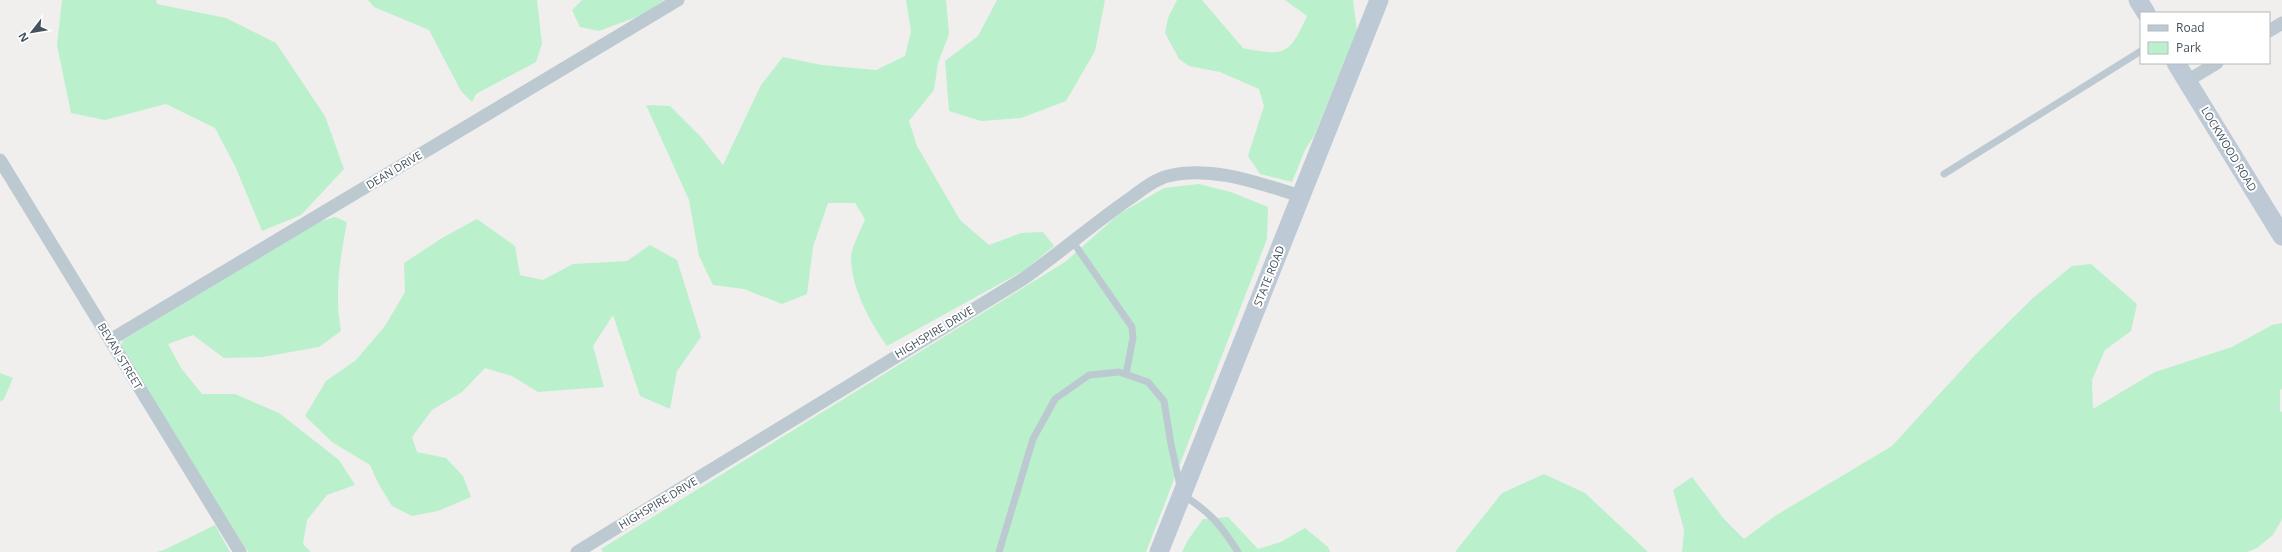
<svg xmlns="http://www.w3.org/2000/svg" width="2282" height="552" font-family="'Open Sans',sans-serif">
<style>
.green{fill:#baf1cc}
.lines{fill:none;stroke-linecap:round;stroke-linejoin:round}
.lane{stroke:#bdc9d1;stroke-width:7}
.street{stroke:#bdc9d1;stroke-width:13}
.secondary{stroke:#bdcad6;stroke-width:19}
.labels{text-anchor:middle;stroke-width:4;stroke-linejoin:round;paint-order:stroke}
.street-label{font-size:11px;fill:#45525c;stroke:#fff}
</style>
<rect width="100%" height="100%" fill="#f1eeee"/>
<!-- green -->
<path class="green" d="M 62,0 L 156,0 L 157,4 L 226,18 L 276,43 L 325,116 L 344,169 L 301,215 L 262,231 L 236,168 L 215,128 L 166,104 L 105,120 L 71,113 L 57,45 Z
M 368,0 L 537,0 L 542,44 L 536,62 L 476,94 L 472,102 L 461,91 L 429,30 L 374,7 Z
M 582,0 L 664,0 L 642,15 L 599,31 L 580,27 L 572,10 Z
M 906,0 L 946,0 L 949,34 L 938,63 L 934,90 L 909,121 L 917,146 L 960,220 L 989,245 L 1021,233 L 1043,232 L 1054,246 L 1025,270 L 887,346 C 870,322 851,288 851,257 C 851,248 862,228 865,219 L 855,203 L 828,203 L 813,247 L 807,294 L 782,304 L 744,289 L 713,285 L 699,256 L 689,200 L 646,105 L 670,106 L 701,137 L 723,165 L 761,85 L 783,57 L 822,65 L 876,70 L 905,56 L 911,31 Z
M 997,0 L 1105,0 L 1095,51 L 1066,101 L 1021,118 L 981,121 L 949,111 L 945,61 L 978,36 Z
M 1177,0 L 1202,0 L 1243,48 C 1284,56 1289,56 1307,16 L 1285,0 L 1353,0 L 1357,31 L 1314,136 L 1305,150 L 1292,182 L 1260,174 L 1248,156 L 1264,106 L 1259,89 L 1220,72 L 1189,66 L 1179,59 L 1165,33 L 1168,18 Z
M 1199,184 L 1231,192 L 1268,207 L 1267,239 L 1146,552 L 603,552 L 601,549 L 1065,262 L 1119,214 L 1164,188 Z
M 335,217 L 347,222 C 340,260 334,292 341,331 L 319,347 L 263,357 L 224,358 L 193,335 L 168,344 L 181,368 L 202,394 L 235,394 L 279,413 L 339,460 L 355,485 L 327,495 L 307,520 L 303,544 L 311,552 L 248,552 L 120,348 L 123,340 L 318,222 Z
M 477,219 L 515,246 L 520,275 L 543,280 L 573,264 L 627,261 L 650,245 L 677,260 L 701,337 L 677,371 L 670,409 L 640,396 L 613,315 L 593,346 L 604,387 L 538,392 L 512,376 L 485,368 L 462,392 L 432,410 L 412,437 L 417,452 L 446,458 L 463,476 L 471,497 L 438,511 L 412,516 L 392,506 L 378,483 L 370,465 L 332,442 L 305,416 L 326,381 L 356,360 L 385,326 L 405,292 L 404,263 L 442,238 Z
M 2091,264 L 2137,304 L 2131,331 L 2105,350 L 2092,380 L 2093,409 L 2155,372 L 2232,347 L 2272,325 L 2282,323 L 2282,389 L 2280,390 L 2280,411 L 2282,412 L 2282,519 L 2273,535 L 2257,548 L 2247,552 L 1682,552 L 1684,530 L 1673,490 L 1692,477 L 1724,519 L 1744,539 L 1775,516 L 1892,446 L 1976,354 L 2034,297 L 2072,266 Z
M 0,373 L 13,378 L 4,399 L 0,402 Z
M 1544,474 L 1585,493 L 1648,552 L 1455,552 L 1502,493 Z
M 1228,517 L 1258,549 L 1281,542 L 1305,528 L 1328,547 L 1330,552 L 1182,552 L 1188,540 L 1203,519 Z
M 215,525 L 230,552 L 157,552 L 164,550 Z"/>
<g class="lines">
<!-- lane -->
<path class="lane" d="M 1944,174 L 2141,51
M 1073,242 L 1132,327 L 1133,338 L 1126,374
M 1183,495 C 1211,513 1220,524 1238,552
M 999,552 L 1033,439 L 1055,399 L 1089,375 L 1119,372 L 1148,382 L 1164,401 L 1171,444 L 1180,486"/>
<!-- street -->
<path class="street" d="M 2269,31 L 2282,23
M 2187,81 L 2217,63
M 0,160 L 240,552
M 110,340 L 678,0
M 577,552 L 1023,279 C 1060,253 1094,223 1132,197 C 1143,189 1155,179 1168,176 C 1212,165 1260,184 1301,196"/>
<!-- secondary -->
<path class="secondary" d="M 2138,0 L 2146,13
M 2176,63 L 2282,236
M 1159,552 L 1379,0"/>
</g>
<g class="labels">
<!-- street labels -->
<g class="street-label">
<text transform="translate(2229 149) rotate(59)" y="4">LOCKWOOD ROAD</text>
<text transform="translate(394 170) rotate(-31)" y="4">DEAN DRIVE</text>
<text transform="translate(1269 276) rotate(-68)" y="4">STATE ROAD</text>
<text transform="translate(934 332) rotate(-31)" y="4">HIGHSPIRE DRIVE</text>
<text transform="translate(120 356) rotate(59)" y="4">BEVAN STREET</text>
<text transform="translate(658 503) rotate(-31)" y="4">HIGHSPIRE DRIVE</text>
</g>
</g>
<!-- legend -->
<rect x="2140" y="12" width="130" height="52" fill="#ffffff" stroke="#b5babe"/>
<rect x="2148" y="25" width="20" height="6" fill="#bdcad6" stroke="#b5babe"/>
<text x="2176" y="32" font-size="12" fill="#45525c">Road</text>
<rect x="2148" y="42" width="20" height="12" fill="#baf1cc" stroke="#b5babe"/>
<text x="2176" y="52" font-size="12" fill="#45525c">Park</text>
<!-- north arrow -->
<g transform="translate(32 32) rotate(239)" stroke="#ffffff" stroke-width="3" paint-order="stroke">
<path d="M0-3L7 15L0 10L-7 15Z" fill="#45525c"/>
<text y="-6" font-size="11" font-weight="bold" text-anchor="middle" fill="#45525c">N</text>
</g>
</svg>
